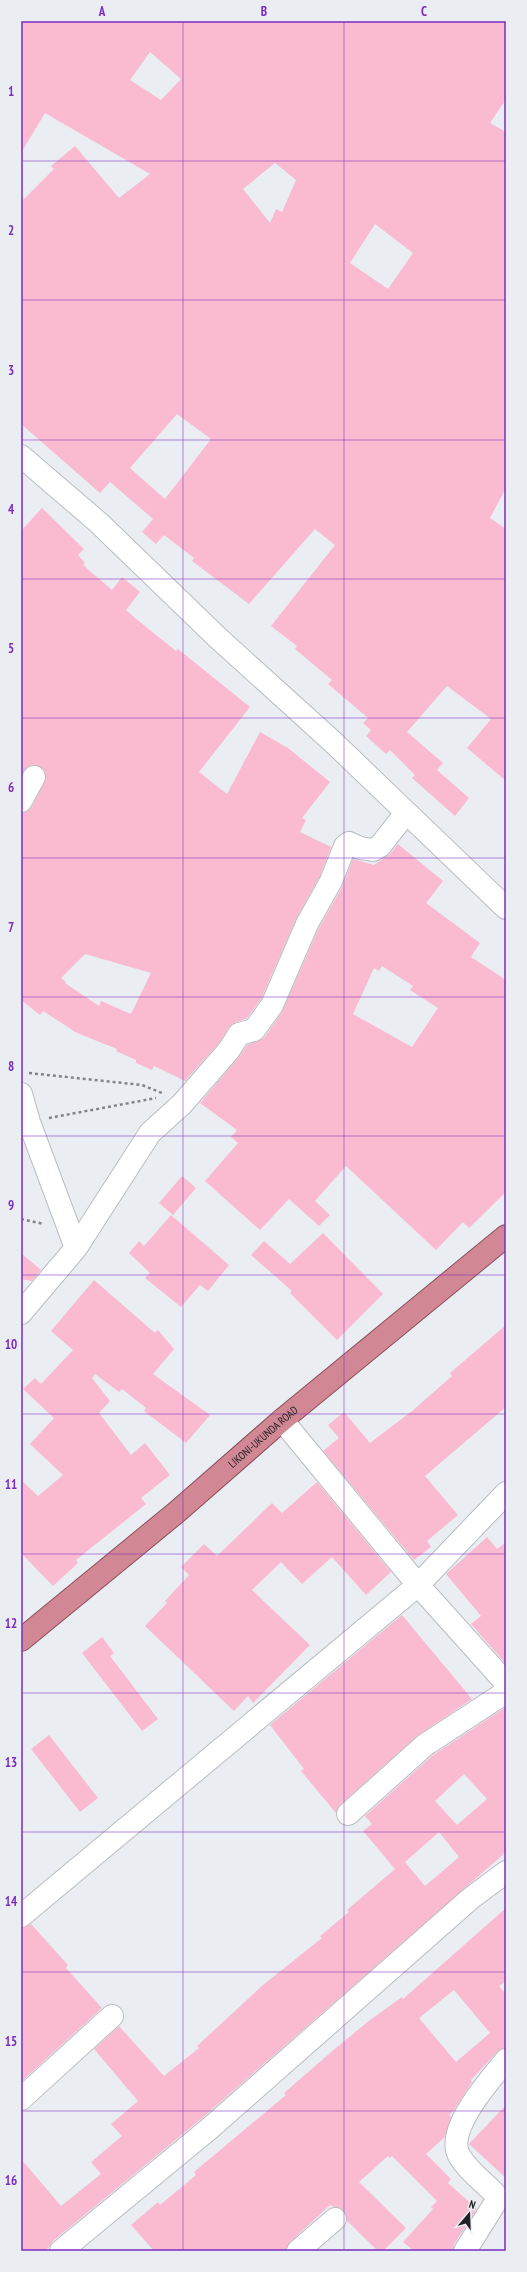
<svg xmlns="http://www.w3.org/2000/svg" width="527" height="2272" font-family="'PT Sans Narrow',sans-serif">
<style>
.building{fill:#fabad0;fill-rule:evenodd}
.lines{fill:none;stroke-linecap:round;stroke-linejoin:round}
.minor-casing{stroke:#b9bdc2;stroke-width:24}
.tertiary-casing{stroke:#b9bdc2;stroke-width:24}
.trunk-casing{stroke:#8b505a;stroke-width:24}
.path{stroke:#828588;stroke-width:2.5;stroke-dasharray:3 3;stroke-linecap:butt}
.minor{stroke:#fff;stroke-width:22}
.tertiary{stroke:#fff;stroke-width:22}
.trunk{stroke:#d28894;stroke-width:22}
.grid{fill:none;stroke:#7b2cbf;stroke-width:1;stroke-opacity:0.55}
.labels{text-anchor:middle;stroke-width:3.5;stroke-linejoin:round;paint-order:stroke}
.street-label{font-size:11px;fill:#1e2021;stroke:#eaeef3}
.neatline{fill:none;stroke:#7b2cbf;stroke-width:1.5}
.grid-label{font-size:13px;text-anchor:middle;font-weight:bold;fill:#7b2cbf}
</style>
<rect width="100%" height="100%" fill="#eaeef3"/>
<!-- building -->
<path class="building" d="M 21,21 L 506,21 L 506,99 L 490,123 L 506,132 L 506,488 L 490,518 L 506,529 L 506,781 L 467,748 L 491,719 L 447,686 L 407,732 L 443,763 L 437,770 L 469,798 L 455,816 L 412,778 L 415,775 L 390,750 L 386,754 L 366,736 L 371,730 L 363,723 L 368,718 L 328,684 L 332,680 L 295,649 L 297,646 L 271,626 L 335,545 L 315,529 L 249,604 L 192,561 L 194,558 L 164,535 L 156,544 L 142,532 L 153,519 L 110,482 L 100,493 L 21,424 L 21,202 L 54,169 L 51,166 L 75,146 L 119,198 L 150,174 L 45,113 L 21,153 ZM 150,52 L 181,79 L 161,100 L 130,80 ZM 275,163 L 296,180 L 282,212 L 276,209 L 270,223 L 243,189 ZM 375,224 L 413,253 L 388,289 L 350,263 ZM 177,414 L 211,439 L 165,499 L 130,468 Z
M 42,508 L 84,549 L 78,555 L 85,563 L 83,565 L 112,590 L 122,577 L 140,592 L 126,610 L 135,618 L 176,651 L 178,649 L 250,707 L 199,772 L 227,794 L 260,732 L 288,748 L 330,782 L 302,818 L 306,820 L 300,832 L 331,847 L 320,876 L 296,919 L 261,999 L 246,1019 L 236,1022 L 229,1027 L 219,1043 L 185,1081 L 154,1066 L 152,1070 L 136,1063 L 136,1060 L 116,1051 L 117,1049 L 77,1033 L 43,1011 L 40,1015 L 21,1000 L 21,813 L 27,812 L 32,807 L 46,777 L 44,770 L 34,765 L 27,767 L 21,775 L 21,531 ZM 85,954 L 151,973 L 131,1014 L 101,1001 L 99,1006 L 65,983 L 66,982 L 61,978 Z
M 398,844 L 443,881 L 426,903 L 480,943 L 471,957 L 506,980 L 506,1192 L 469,1228 L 463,1222 L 436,1250 L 346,1166 L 315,1201 L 330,1215 L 319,1226 L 289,1199 L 260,1230 L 205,1181 L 238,1143 L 231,1137 L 237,1130 L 200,1103 L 238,1058 L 247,1045 L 264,1038 L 282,1012 L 318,930 L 342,887 L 353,859 L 374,865 L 390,854 ZM 382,966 L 413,986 L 410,990 L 438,1008 L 412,1047 L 353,1014 L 374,968 L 379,971 Z
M 182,1176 L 196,1188 L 173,1215 L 159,1203 Z
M 171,1215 L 229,1265 L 208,1291 L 200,1285 L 181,1307 L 145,1278 L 150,1273 L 129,1253 L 139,1241 L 144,1246 Z
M 323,1233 L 383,1294 L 337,1340 L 290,1293 L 292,1291 L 251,1255 L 264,1241 L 290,1264 Z
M 21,1253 L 41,1270 L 32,1281 L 21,1279 Z
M 94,1280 L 155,1333 L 158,1330 L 174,1349 L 153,1374 L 210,1415 L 186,1443 L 144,1411 L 146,1408 L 122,1389 L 119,1392 L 95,1374 L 92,1378 L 110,1401 L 99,1413 L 131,1455 L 145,1443 L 170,1475 L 141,1498 L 146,1504 L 76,1560 L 78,1563 L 53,1586 L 21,1553 L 21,1480 L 38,1496 L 63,1475 L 30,1444 L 54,1418 L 23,1389 L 35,1378 L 41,1384 L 73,1350 L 51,1331 Z
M 506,1325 L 506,1407 L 425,1476 L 458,1515 L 427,1541 L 431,1547 L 414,1560 L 323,1451 L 339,1438 L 328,1425 L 344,1412 L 370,1443 L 412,1411 L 452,1376 L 450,1373 Z
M 317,1482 L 391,1572 L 366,1595 L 332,1557 L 302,1584 L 281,1562 L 252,1590 L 310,1645 L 253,1703 L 248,1696 L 234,1711 L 145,1626 L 167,1603 L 165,1601 L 189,1575 L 181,1567 L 204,1544 L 217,1556 L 272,1503 L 282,1513 Z
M 487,1537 L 497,1549 L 506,1542 L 506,1664 L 471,1624 L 481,1616 L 446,1574 Z
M 402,1615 L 472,1699 L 417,1736 L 340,1805 L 336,1813 L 301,1771 L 304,1769 L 270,1725 Z
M 102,1637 L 114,1653 L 110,1656 L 158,1719 L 142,1731 L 82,1653 Z
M 506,1707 L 506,1852 L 201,2119 L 53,2241 L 49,2247 L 45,2251 L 21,2251 L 21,2159 L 61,2206 L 101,2174 L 91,2162 L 122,2136 L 111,2124 L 138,2101 L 94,2049 L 119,2026 L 164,2076 L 199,2048 L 197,2046 L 263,1985 L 322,1938 L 320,1936 L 349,1912 L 347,1910 L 395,1869 L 363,1831 L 372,1824 L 365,1816 L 433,1755 ZM 464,1774 L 487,1799 L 457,1825 L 435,1801 ZM 439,1832 L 459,1857 L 425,1886 L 405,1862 Z
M 49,1735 L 98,1798 L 80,1812 L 31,1749 Z
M 506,1908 L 506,1981 L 499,1986 L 506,1994 L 506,2048 L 497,2052 L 471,2080 L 472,2082 L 454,2110 L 449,2115 L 451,2117 L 445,2137 L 426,2154 L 451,2179 L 448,2183 L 477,2209 L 454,2244 L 453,2251 L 414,2251 L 403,2242 L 433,2209 L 431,2207 L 437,2201 L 392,2156 L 390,2158 L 388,2156 L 359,2182 L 406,2228 L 383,2251 L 378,2251 L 347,2221 L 344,2211 L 330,2205 L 290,2242 L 286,2251 L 154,2251 L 131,2225 L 158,2202 L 160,2205 L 196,2175 L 194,2172 L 286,2095 L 284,2093 L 337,2047 L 370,2020 L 402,1997 L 403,1999 ZM 454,1990 L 490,2033 L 456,2062 L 419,2018 Z
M 31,1924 L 68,1965 L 66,1968 L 102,2008 L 21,2082 L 21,1928 Z
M 506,2105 L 506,2178 L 469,2144 Z"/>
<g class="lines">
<!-- minor casing -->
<g class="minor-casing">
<path id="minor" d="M 21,801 L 34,777
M 21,1094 L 29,1122 L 76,1248
M 21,1313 L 76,1248 L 150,1133 L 182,1104 L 229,1050 L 239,1034 L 254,1030 L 272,1005 L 307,924 L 331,881 L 345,846 L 349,843 L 360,848 L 373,850 L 380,846 L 406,813
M 282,1420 L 418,1585 L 506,1683
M 348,1814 L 425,1745 L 506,1692
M 21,1916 L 418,1585 L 506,1493
M 21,2099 L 112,2016
M 61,2251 L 209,2129 L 470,1899 L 506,1872
M 298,2251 L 335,2219
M 465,2251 L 497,2200 L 496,2195 C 484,2182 469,2172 460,2157 C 443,2131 491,2079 506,2060"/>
</g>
<!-- tertiary casing -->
<g class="tertiary-casing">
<path id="tertiary" d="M 21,456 L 99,523 L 217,637 L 334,743 L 506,908"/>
</g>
<!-- trunk casing -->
<g class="trunk-casing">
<g id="trunk">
<path id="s1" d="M 21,1640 L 178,1511 L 282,1420 L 506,1236"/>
</g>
</g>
<!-- path -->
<path class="path" d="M 29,1073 L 142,1085 L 162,1093
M 49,1118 L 156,1098
M 21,1219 L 44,1224"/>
<!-- minor -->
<use href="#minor" class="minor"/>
<!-- tertiary -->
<use href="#tertiary" class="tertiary"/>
<!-- trunk -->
<use href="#trunk" class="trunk"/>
</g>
<!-- grid -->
<path class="grid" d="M 183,21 L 183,2251M 344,21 L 344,2251M 21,161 L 506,161M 21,300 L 506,300M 21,440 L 506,440M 21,579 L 506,579M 21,718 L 506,718M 21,858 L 506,858M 21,997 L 506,997M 21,1136 L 506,1136M 21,1275 L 506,1275M 21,1414 L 506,1414M 21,1554 L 506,1554M 21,1693 L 506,1693M 21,1832 L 506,1832M 21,1972 L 506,1972M 21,2111 L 506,2111"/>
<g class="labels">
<!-- street labels -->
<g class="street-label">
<text dy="4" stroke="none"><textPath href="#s1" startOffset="316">LIKONI-UKUNDA ROAD</textPath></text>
</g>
</g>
<!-- border -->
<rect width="527" height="2272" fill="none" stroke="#eaeef3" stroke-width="44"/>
<!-- north arrow -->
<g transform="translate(469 2214) rotate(19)" stroke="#eaeef3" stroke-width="3" paint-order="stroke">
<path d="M0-3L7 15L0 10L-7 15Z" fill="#1e2021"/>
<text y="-6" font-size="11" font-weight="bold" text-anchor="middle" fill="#1e2021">N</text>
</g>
<rect x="22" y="22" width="483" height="2228" class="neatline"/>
<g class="grid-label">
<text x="102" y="16">A</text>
<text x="264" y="16">B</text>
<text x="424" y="16">C</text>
<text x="11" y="96">1</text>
<text x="11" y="235">2</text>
<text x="11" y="375">3</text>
<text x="11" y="514">4</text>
<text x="11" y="653">5</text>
<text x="11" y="792">6</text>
<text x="11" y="932">7</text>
<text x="11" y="1071">8</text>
<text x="11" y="1210">9</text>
<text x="11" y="1349">10</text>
<text x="11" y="1489">11</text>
<text x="11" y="1628">12</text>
<text x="11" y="1767">13</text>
<text x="11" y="1906">14</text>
<text x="11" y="2046">15</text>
<text x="11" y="2185">16</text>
</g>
</svg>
